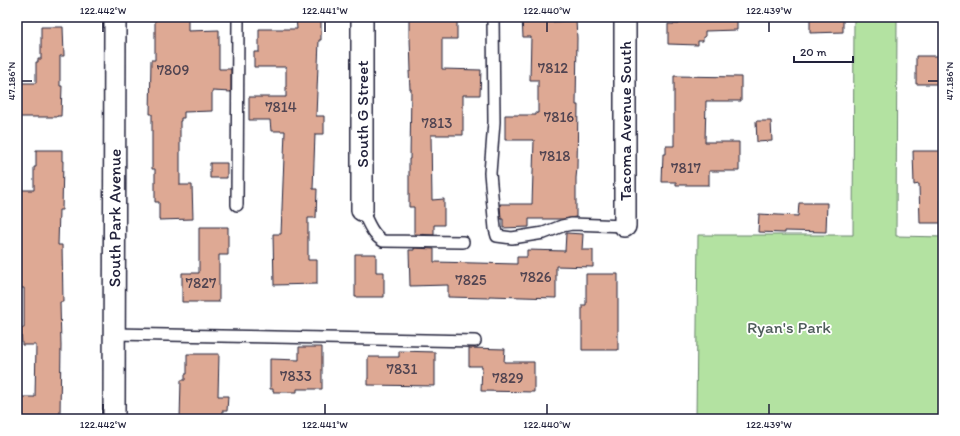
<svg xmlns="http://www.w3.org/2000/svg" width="960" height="436" font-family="Itim,sans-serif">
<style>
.green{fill:#b3e2a1;stroke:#6a826e}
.building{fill:#dea994;stroke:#22223b}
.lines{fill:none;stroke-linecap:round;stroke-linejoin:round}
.lane-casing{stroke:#22223b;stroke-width:14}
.street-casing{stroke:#22223b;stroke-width:24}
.lane{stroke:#fff;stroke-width:11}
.street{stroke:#fff;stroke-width:21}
.ticks{fill:none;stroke:#22223b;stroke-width:1.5}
.labels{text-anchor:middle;stroke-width:3.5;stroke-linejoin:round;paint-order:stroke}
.number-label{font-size:15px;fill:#514451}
.street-label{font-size:17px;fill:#22223b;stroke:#fff}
.park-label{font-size:17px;fill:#4e5c5a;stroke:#fff}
.neatline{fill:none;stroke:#22223b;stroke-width:1.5}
.ticks-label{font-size:10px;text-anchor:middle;fill:#22223b}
</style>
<rect width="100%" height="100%" fill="#fff"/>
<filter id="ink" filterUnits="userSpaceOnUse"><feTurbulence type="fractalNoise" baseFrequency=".025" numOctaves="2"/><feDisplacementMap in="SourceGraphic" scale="8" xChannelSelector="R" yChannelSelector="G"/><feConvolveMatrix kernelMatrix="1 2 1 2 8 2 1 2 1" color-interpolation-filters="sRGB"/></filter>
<g filter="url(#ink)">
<!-- green -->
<path class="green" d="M 854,17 L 897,17 L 896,236 L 943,237 L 943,419 L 696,419 L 698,235 L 853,235 Z"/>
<!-- building -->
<path class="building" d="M 155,17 L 188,17 L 188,31 L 219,30 L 219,69 L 231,69 L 231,92 L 212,91 L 212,111 L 184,112 L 184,118 L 181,118 L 181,121 L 180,121 L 180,185 L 192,185 L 193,219 L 159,220 L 159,202 L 155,202 L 155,169 L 152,169 L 152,114 L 150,114 L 151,60 L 155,60 Z
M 296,17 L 321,17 L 321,40 L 319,40 L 316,116 L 324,116 L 324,134 L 315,134 L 313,189 L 317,189 L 316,218 L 308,218 L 308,260 L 317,260 L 317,284 L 274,285 L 273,234 L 281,234 L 285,131 L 271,131 L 270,120 L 249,120 L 249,97 L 286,97 L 286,67 L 254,67 L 254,52 L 259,52 L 259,29 L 297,29 Z
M 409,17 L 457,17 L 457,39 L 442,39 L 442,69 L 481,70 L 480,95 L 463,95 L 463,135 L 431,135 L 432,200 L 444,199 L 444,225 L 434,225 L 434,235 L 414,234 L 414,207 L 409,207 L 409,159 L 410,159 L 411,89 L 410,89 L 409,71 L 411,71 L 410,38 L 409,38 Z
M 522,17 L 548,17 L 548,22 L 576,21 L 577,38 L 576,105 L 578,105 L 577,168 L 576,178 L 576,217 L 563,219 L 529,219 L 529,227 L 503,228 L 503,219 L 501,219 L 500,204 L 532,204 L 534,140 L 505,140 L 505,115 L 536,115 L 536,113 L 538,113 L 538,80 L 530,80 L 531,37 L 523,37 Z
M 679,17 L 737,17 L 737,30 L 705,31 L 705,37 L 703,37 L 703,41 L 698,41 L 698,45 L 668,44 L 668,24 L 679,24 Z
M 810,17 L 843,17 L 843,32 L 810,33 Z
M 41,27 L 63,27 L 64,56 L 60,56 L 60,86 L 62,86 L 61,116 L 57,116 L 57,117 L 17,117 L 17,83 L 36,83 L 36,62 L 38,62 L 38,59 L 41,59 Z
M 916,56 L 943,56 L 943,84 L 916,84 Z
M 674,76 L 741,77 L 741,101 L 706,101 L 705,142 L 739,142 L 739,171 L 709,171 L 709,185 L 676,185 L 676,182 L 662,182 L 663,154 L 666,154 L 666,146 L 674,146 Z
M 756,121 L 771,121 L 772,141 L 757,142 Z
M 36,150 L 62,150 L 62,161 L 63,161 L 62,210 L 59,210 L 58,245 L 62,245 L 63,302 L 60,302 L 61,346 L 60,414 L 58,414 L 57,419 L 21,419 L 21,397 L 35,397 L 36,345 L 22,345 L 21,328 L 24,328 L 24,288 L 17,288 L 17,190 L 34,190 L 34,167 L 36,167 Z
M 913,151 L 943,151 L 943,199 L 941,200 L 941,223 L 920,223 L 919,184 L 914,185 Z
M 210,163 L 227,163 L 227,178 L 210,178 Z
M 799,203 L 827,203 L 826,232 L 785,231 L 785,233 L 758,232 L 759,214 L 798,216 Z
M 199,227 L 228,227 L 228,255 L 219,255 L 219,302 L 182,302 L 182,273 L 199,273 Z
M 566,233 L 583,234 L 582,250 L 593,250 L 593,267 L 556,266 L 556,298 L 489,296 L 489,298 L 448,297 L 448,285 L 410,286 L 409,250 L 414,250 L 414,248 L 434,249 L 434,262 L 517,264 L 517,257 L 527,257 L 527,250 L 565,251 Z
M 355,254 L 376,254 L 376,272 L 384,272 L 384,297 L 355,297 Z
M 586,274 L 618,274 L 618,350 L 582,350 L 582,305 L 586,305 Z
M 299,347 L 322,347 L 322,389 L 297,389 L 297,392 L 273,392 L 273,389 L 270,389 L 270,359 L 299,360 Z
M 469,348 L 505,349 L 504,362 L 534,362 L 534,392 L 481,391 L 482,366 L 469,366 Z
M 399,351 L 435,352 L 435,386 L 368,385 L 368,357 L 399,357 Z
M 187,354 L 219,354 L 218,396 L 228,396 L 227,411 L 222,411 L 222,419 L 180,419 L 181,380 L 185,380 L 185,374 L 187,374 Z"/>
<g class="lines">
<!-- lane casing -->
<g class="lane-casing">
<path id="lane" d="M 493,17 L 494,122 L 490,173 L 495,229 L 497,236 L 512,238 L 544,233 L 562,226 L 572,224 L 625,226
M 237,205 L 238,17
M 362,210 C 367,220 372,235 383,241 L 463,242
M 114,334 L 475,341"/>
</g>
<!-- street casing -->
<g class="street-casing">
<g id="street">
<path d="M 625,17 L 625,226"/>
<path d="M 362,210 L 362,17"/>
<path id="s1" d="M 114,419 L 115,17"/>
</g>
</g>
<!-- lane -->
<use href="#lane" class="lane"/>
<!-- street -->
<use href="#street" class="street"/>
</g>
</g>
<!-- ticks -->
<path class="ticks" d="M 103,22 L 103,32M 325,22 L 325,32M 547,22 L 547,32M 769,22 L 769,32M 22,81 L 32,81M 928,81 L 938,81M 103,404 L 103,414M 325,404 L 325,414M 547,404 L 547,414M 769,404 L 769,414"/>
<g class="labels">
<!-- number labels -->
<g class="number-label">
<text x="553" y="73">7812</text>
<text x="173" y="75">7809</text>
<text x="281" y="112">7814</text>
<text x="559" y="122">7816</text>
<text x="437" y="128">7813</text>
<text x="555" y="161">7818</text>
<text x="686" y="173">7817</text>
<text x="536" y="282">7826</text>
<text x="471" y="285">7825</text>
<text x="201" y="288">7827</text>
<text x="402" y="374">7831</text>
<text x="296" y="381">7833</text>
<text x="508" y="383">7829</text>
</g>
<!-- street labels -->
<g class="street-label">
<text transform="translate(362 114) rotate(-90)" y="6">South G Street</text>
<text transform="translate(625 121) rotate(-90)" y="6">Tacoma Avenue South</text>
<text dy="6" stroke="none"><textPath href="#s1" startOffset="201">South Park Avenue</textPath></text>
</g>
<!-- park labels -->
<g class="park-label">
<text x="789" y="333">Ryan's Park</text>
</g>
</g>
<!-- margin -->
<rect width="960" height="436" fill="none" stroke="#fff" stroke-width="44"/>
<!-- scale -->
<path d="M794 56v6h59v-6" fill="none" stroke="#22223b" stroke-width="2"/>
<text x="800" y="56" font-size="12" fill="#22223b" stroke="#ffffff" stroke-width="3" paint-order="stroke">20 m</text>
<rect x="22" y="22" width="916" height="392" class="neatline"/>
<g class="ticks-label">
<text x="103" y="14">122.442°W</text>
<text x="325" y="14">122.441°W</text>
<text x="547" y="14">122.440°W</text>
<text x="769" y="14">122.439°W</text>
<text transform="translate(11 81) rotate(-90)" y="4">47.186°N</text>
<text transform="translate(949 81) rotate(-90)" y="4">47.186°N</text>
<text x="103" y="428">122.442°W</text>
<text x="325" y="428">122.441°W</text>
<text x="547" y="428">122.440°W</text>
<text x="769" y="428">122.439°W</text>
</g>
</svg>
